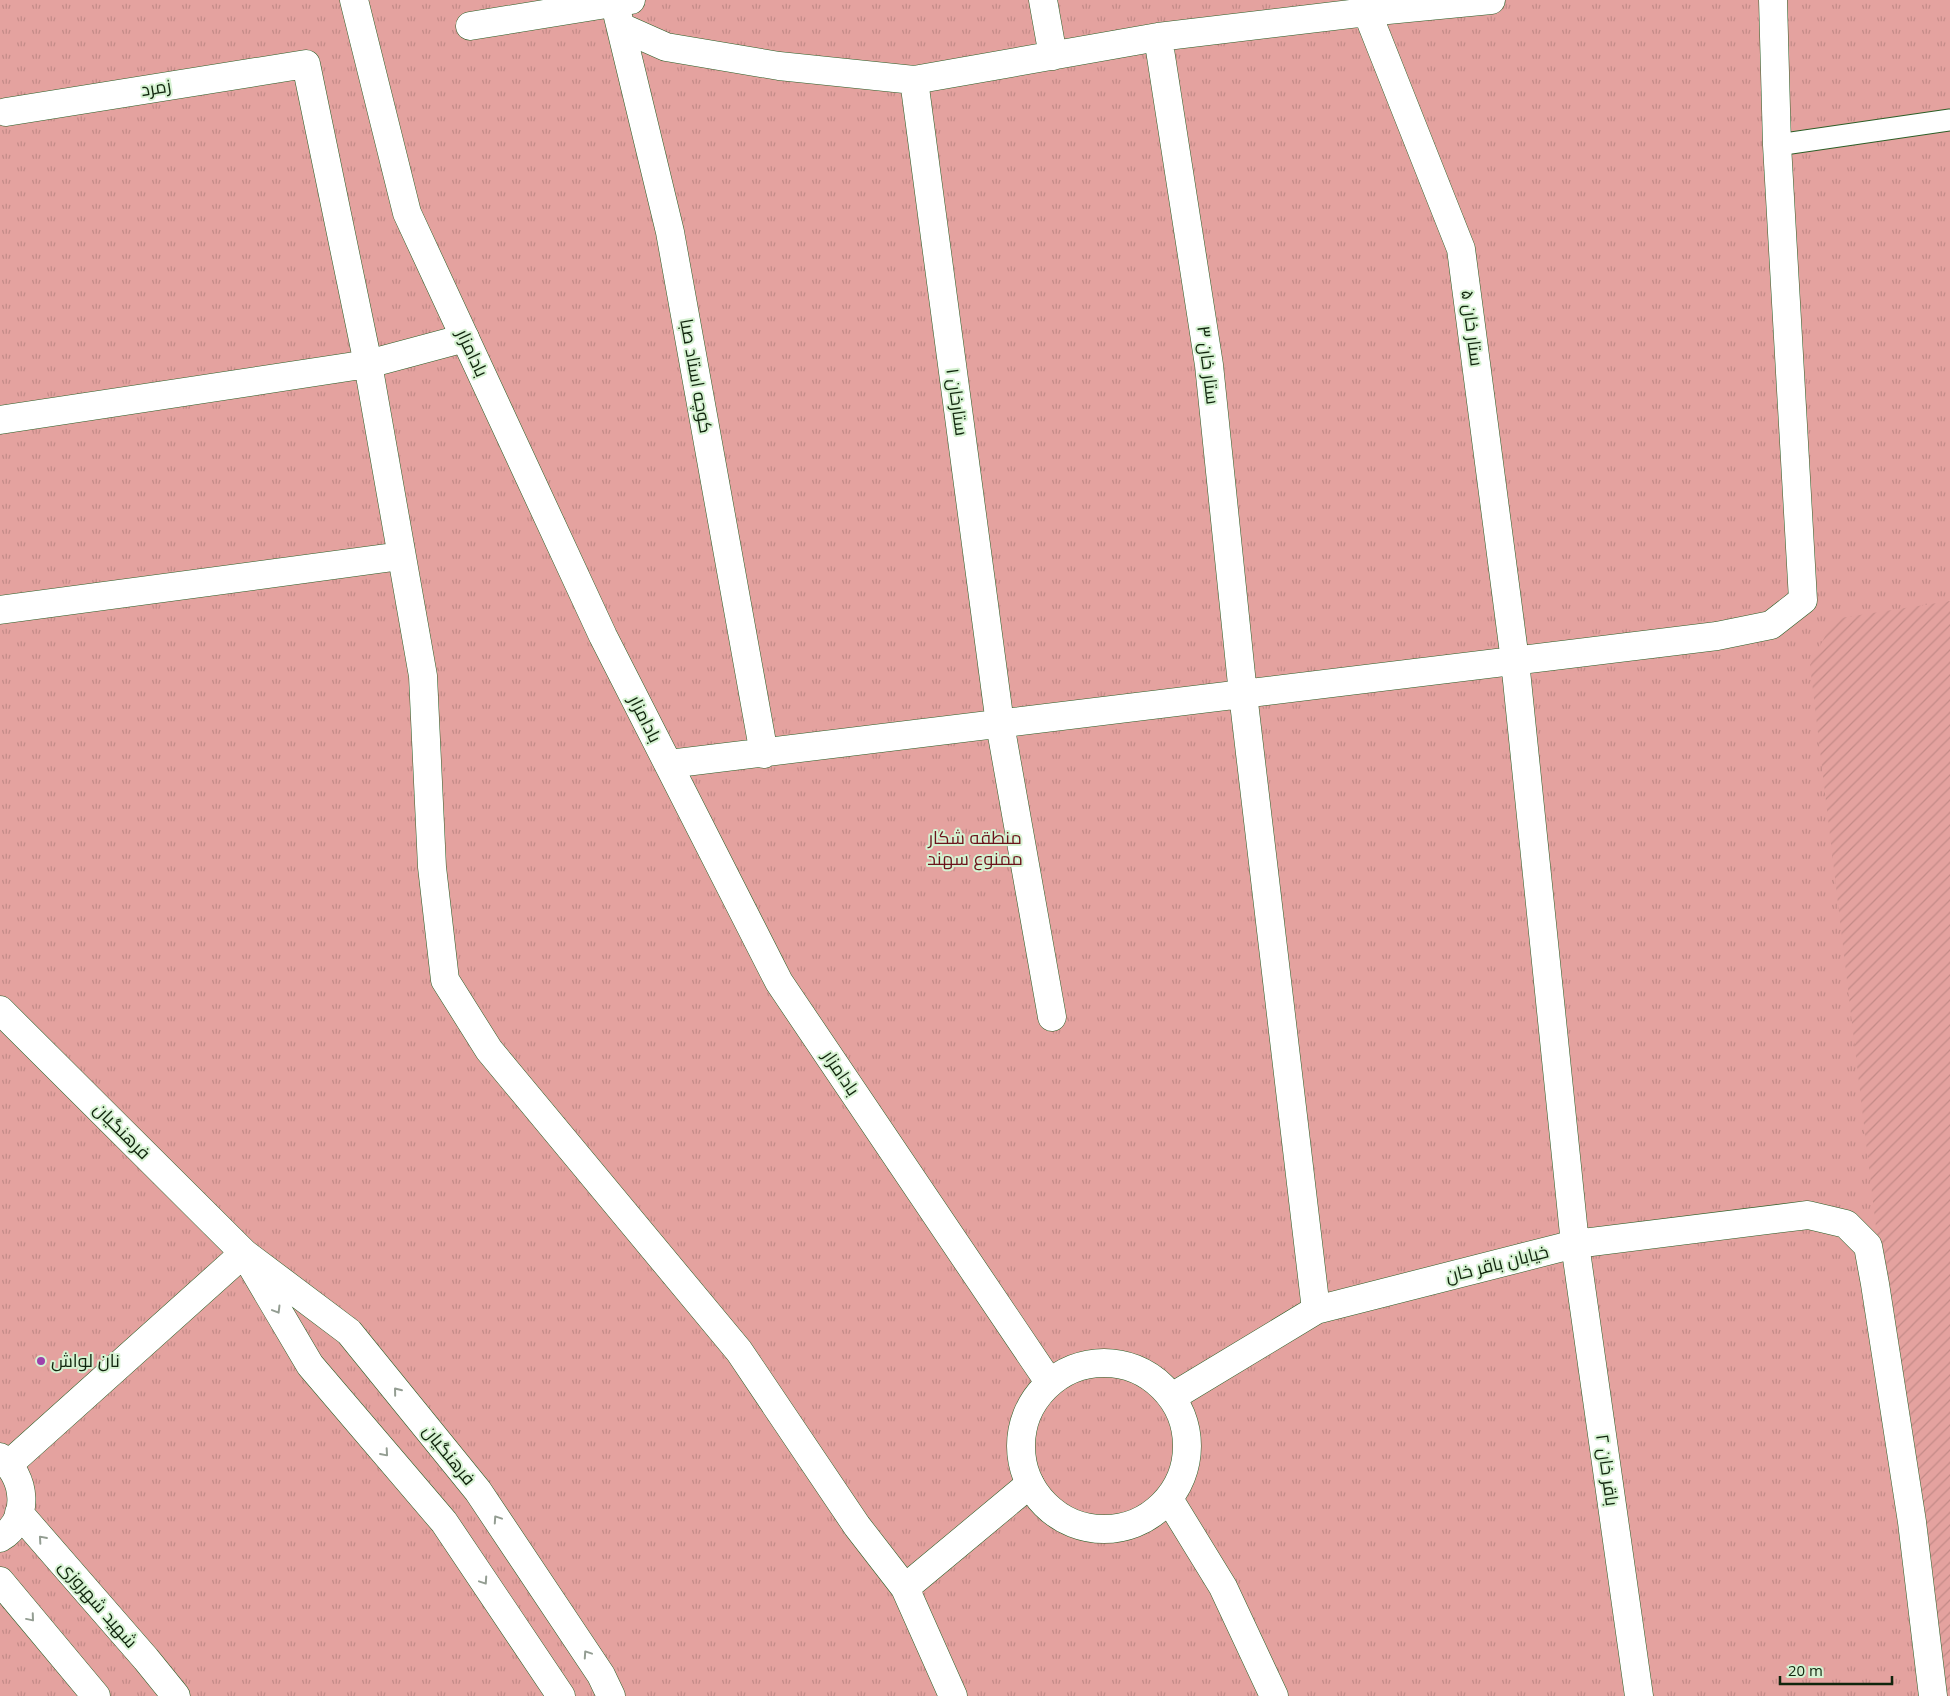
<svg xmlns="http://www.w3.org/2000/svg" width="1950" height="1696" font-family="'Open Sans',Cairo,sans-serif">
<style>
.park{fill:url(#park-tufts)}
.garden{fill:url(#garden-furrows)}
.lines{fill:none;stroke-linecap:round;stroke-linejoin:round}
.service-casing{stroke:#2b5e26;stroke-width:23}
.minor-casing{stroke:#2b5e26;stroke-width:29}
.tertiary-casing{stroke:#2b5e26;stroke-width:29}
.secondary-casing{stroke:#2b5e26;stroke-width:29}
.service{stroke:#fff;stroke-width:21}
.minor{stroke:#fff;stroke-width:28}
.tertiary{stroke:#fff;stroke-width:28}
.secondary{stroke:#fff;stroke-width:28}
.oneway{stroke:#939d92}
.poi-dot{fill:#9d41ac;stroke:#d6f2d2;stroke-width:2}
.labels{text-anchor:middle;stroke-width:4;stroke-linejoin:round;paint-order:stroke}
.street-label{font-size:18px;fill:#10250d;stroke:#d6f2d2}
.park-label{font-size:18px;fill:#6b131b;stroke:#d6f2d2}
.poi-label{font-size:18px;fill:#10250d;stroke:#d6f2d2;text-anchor:start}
</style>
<defs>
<pattern id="park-tufts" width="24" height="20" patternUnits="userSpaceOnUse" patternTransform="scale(1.25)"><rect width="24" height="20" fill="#e4a29f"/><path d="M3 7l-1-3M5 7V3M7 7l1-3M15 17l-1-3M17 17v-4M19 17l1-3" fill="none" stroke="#c38b88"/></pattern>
<pattern id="garden-furrows" width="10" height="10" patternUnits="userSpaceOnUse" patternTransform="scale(1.25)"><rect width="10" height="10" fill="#e4a29f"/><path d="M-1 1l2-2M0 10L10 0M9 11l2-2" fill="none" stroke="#c38b88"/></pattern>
</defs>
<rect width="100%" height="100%" fill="#a2d99b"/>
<!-- park -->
<path class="park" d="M 0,0 L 1950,0 L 1950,1696 L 0,1696 Z"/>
<!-- garden -->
<path class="garden" d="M 1950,601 L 1950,1696 L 1931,1696 L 1810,665 L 1834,619 Z"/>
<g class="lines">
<!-- service casing -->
<g class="service-casing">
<path id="service" d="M 1777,145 L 1950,120"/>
</g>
<!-- minor casing -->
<g class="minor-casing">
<path id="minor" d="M 614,0 L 670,232 L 764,754
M 1043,0 L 1053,56
M 1367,12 L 1461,249 L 1515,661 L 1575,1244 L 1639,1696
M 470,26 L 631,0
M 621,27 L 666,47 L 779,66 L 914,80 L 1158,37 L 1367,12 L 1491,0
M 1158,37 L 1209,365 L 1243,694 L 1316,1310
M 914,80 L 1000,724 L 1052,1017
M 6,112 L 306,64 L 368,364 L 423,676 L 432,867 L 445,980 L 489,1050 L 739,1351 L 857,1526 L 905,1588 L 953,1696
M 0,420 L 368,364 L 465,338
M 0,610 L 401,556
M 669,764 L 1717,636 L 1771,625 L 1803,600 L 1777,145 L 1773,0
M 0,1010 L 244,1253 L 349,1332 L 478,1491 L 601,1675 L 611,1696
M 251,1265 L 310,1365 L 444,1522 L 561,1696
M 1172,1397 L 1316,1310 L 1575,1244 L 1808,1215 L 1846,1224 L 1868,1246 L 1875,1284 L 1912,1522 L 1933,1696
M 9,1464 L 244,1253
M 905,1588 L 1030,1484"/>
</g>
<!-- tertiary casing -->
<g class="tertiary-casing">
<path id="tertiary" d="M 354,0 L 407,213 L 603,636 L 779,982 L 1049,1382
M1021 1446a83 83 0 1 1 166 0a83 83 0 1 1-166 0Z
M 1169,1499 L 1223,1587 L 1274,1696"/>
</g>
<!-- secondary casing -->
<g class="secondary-casing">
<path id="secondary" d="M 0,1457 C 26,1476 31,1520 0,1538
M 19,1513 L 146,1659 L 176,1696
M 0,1581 L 96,1696"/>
</g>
<!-- service -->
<use href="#service" class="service"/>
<!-- minor -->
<use href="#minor" class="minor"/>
<!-- tertiary -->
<use href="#tertiary" class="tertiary"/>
<!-- secondary -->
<use href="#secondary" class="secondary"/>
</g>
<!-- one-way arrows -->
<defs><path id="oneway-chevron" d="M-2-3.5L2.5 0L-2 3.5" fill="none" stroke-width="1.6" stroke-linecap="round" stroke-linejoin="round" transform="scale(1.25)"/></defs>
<g class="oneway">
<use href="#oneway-chevron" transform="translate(277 1310) rotate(59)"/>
<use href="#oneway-chevron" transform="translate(397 1391) rotate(-129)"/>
<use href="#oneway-chevron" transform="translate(385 1453) rotate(49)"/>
<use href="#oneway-chevron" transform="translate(497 1519) rotate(-124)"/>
<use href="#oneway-chevron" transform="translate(42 1539) rotate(-131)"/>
<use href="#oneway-chevron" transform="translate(484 1581) rotate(56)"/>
<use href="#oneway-chevron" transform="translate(31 1618) rotate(50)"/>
<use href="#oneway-chevron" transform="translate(587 1654) rotate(-124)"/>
</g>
<!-- markers -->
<circle class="poi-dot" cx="41" cy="1361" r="5"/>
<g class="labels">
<!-- street labels -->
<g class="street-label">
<text transform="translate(156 88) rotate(-9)" y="6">زمرد</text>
<text transform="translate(1472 328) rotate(83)" y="6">ستار خان ۵</text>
<text transform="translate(472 353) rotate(65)" y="6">بادامزار</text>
<text transform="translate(1208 365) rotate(83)" y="6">ستار خان ۳</text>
<text transform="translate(696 376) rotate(80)" y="6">کوچه استاد صبا</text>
<text transform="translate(957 402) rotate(82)" y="6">ستارخان ۱</text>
<text transform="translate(645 719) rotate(63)" y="6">بادامزار</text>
<text transform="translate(841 1073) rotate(56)" y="6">بادامزار</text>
<text transform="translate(122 1131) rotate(45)" y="6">فرهنگیان</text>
<text transform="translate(1497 1264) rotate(-14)" y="6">خیابان باقر خان</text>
<text transform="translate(449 1455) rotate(51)" y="6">فرهنگیان</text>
<text transform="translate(1607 1470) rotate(82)" y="6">باقر خان ۲</text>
<text transform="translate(98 1604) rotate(49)" y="6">شهید شهروزی</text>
</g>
<!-- park labels -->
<g class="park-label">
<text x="975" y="844">منطقه شکار<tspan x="975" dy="21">ممنوع سهند</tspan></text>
</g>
<!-- poi labels -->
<g class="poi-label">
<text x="51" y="1367">نان لواش</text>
</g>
</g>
<!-- scale -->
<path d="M1780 1676v8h112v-8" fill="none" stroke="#10250d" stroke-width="2.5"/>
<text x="1788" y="1676" font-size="15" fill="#10250d" stroke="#d6f2d2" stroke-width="4" paint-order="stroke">20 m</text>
</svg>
